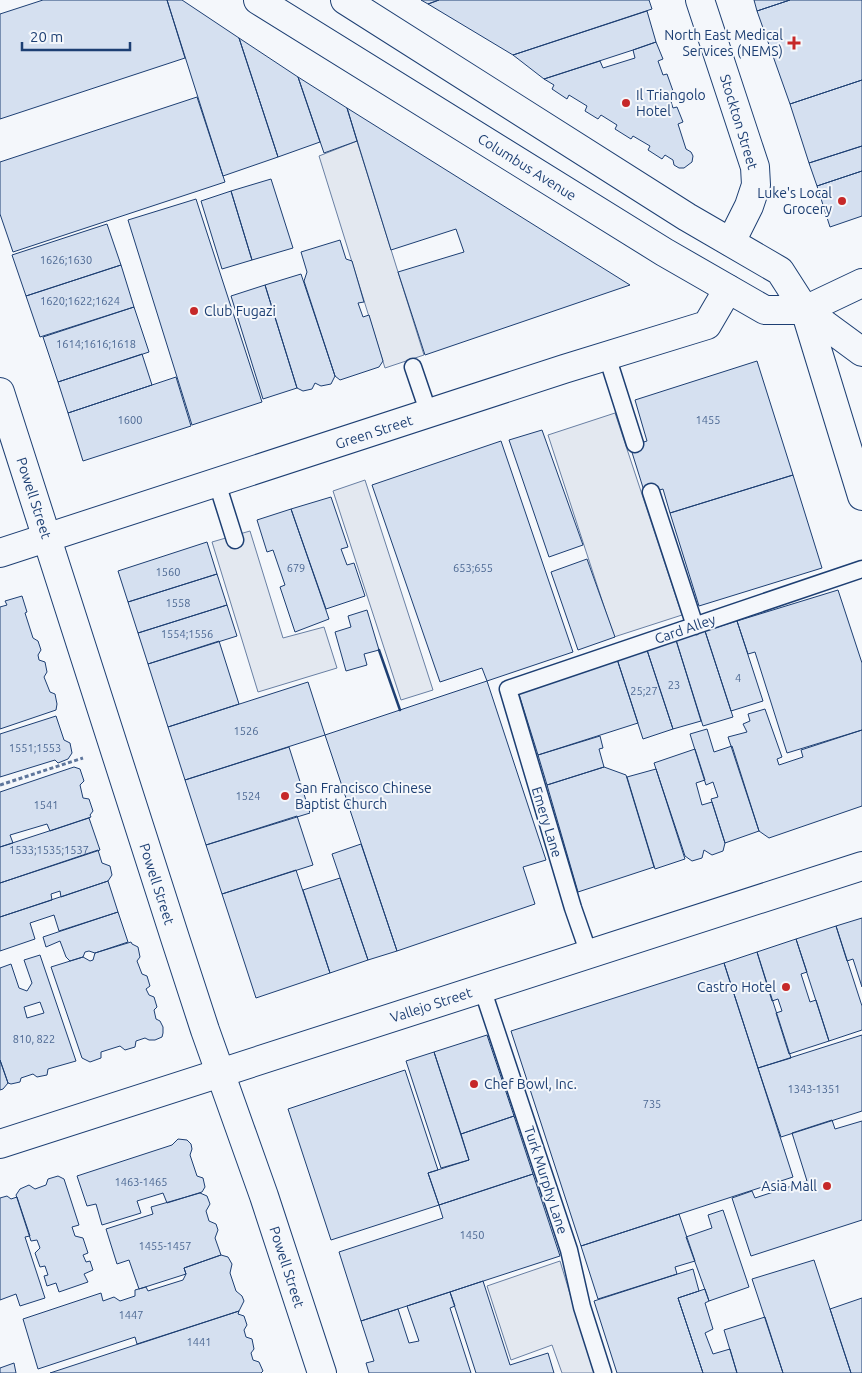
<svg xmlns="http://www.w3.org/2000/svg" width="862" height="1373" font-family="Ubuntu,sans-serif">
<style>
.parking{fill:#e3e8f0;stroke:#687fa3}
.building{fill:#d5e0f0;stroke:#1d3f73;fill-rule:evenodd}
.lines{fill:none;stroke-linecap:round;stroke-linejoin:round}
.lane-casing{stroke:#1d3f73;stroke-width:19}
.street-casing{stroke:#1d3f73;stroke-width:30}
.secondary-casing{stroke:#1d3f73;stroke-width:30}
.path{stroke:#5e769c;stroke-width:3;stroke-dasharray:4 2.5;stroke-linecap:butt}
.lane{stroke:#f4f7fb;stroke-width:16}
.street{stroke:#f4f7fb;stroke-width:28}
.secondary{stroke:#f4f7fb;stroke-width:28}
.wall{stroke:#1d3f73;stroke-width:2.5}
.poi-dot{fill:#c62828;stroke:#f4f7fb;stroke-width:2}
.labels{text-anchor:middle;stroke-width:4;stroke-linejoin:round;paint-order:stroke}
.number-label{font-size:11px;fill:#4b6792}
.poi-label{font-size:14px;fill:#1d3f73;stroke:#f4f7fb;text-anchor:end}
.street-label{font-size:14px;fill:#1d3f73;stroke:#f4f7fb}
</style>
<rect width="100%" height="100%" fill="#f4f7fb"/>
<!-- parking -->
<path class="parking" d="M 357,141 L 424,355 L 385,368 L 319,156 Z
M 615,413 L 682,615 L 614,637 L 548,435 Z
M 365,480 L 433,690 L 401,700 L 333,491 Z
M 250,531 L 283,638 L 324,627 L 337,668 L 258,692 L 212,542 Z
M 560,1261 L 594,1373 L 562,1373 L 552,1345 L 511,1360 L 487,1286 Z"/>
<!-- building -->
<path class="building" d="M 43,0 L 167,0 L 185,58 L 0,119 L 0,14 Z
M 167,0 L 182,0 L 239,38 L 278,157 L 223,176 Z
M 421,0 L 439,0 L 428,4 Z
M 439,0 L 649,0 L 652,9 L 513,55 L 428,4 Z
M 754,0 L 790,0 L 757,11 Z
M 790,0 L 862,0 L 862,80 L 790,104 L 757,11 Z
M 647,11 L 656,42 L 633,50 L 544,79 L 513,55 Z
M 239,38 L 298,77 L 320,142 L 278,157 Z
M 656,42 L 663,59 L 658,61 L 663,75 L 667,74 L 673,91 L 668,92 L 673,108 L 677,107 L 683,122 L 678,124 L 686,149 L 691,152 L 693,156 L 692,162 L 684,168 L 679,168 L 674,165 L 673,160 L 665,155 L 662,159 L 648,150 L 650,146 L 633,136 L 631,139 L 615,129 L 617,125 L 601,115 L 598,119 L 585,111 L 587,106 L 569,95 L 567,99 L 552,89 L 554,85 L 544,79 L 600,61 L 603,68 L 635,58 L 633,50 Z
M 298,77 L 347,108 L 357,141 L 324,153 Z
M 862,80 L 862,146 L 809,163 L 790,104 Z
M 197,97 L 225,182 L 13,252 L 0,214 L 0,162 Z
M 347,108 L 630,285 L 425,355 L 398,272 L 464,252 L 456,229 L 391,250 Z
M 862,146 L 862,171 L 817,186 L 809,163 Z
M 862,171 L 862,216 L 830,227 L 817,186 Z
M 271,179 L 293,248 L 252,260 L 231,191 Z
M 231,191 L 252,260 L 222,269 L 201,201 Z
M 196,199 L 262,402 L 192,425 L 128,220 Z
M 107,224 L 121,265 L 26,296 L 12,255 Z
M 340,240 L 346,259 L 352,261 L 364,302 L 358,303 L 363,317 L 369,315 L 383,361 L 379,367 L 340,380 L 335,376 L 304,281 L 307,272 L 301,252 Z
M 121,265 L 134,307 L 40,337 L 26,296 Z
M 301,274 L 335,376 L 331,384 L 321,386 L 315,383 L 312,389 L 303,391 L 297,388 L 265,285 Z
M 265,285 L 297,388 L 263,399 L 231,296 Z
M 134,307 L 149,352 L 58,382 L 43,337 Z
M 142,354 L 152,385 L 68,413 L 58,382 Z
M 757,361 L 793,475 L 670,513 L 663,489 L 645,494 L 630,446 L 647,441 L 635,400 Z
M 176,377 L 191,426 L 83,461 L 68,413 Z
M 542,430 L 583,545 L 549,557 L 509,440 Z
M 501,441 L 573,652 L 487,681 L 482,668 L 440,682 L 372,485 Z
M 793,475 L 822,568 L 699,606 L 670,513 Z
M 331,497 L 348,547 L 341,549 L 347,565 L 354,563 L 365,596 L 326,609 L 291,509 Z
M 291,509 L 329,619 L 295,632 L 280,587 L 285,585 L 273,550 L 267,552 L 257,520 Z
M 207,542 L 217,574 L 128,602 L 118,571 Z
M 587,559 L 615,637 L 578,650 L 551,572 Z
M 217,574 L 227,605 L 138,633 L 128,602 Z
M 838,590 L 862,663 L 862,730 L 787,753 L 755,652 L 748,654 L 737,621 Z
M 22,596 L 27,612 L 25,613 L 33,638 L 38,641 L 41,650 L 38,655 L 39,660 L 45,662 L 47,672 L 44,677 L 50,692 L 55,694 L 57,704 L 56,710 L 0,729 L 0,607 L 7,605 L 5,601 Z
M 227,605 L 237,636 L 148,664 L 138,633 Z
M 367,610 L 379,650 L 364,654 L 367,665 L 346,671 L 335,632 L 351,627 L 348,616 Z
M 737,621 L 763,701 L 731,711 L 705,631 Z
M 705,631 L 733,717 L 703,726 L 676,640 Z
M 676,640 L 701,721 L 673,729 L 647,650 Z
M 219,641 L 239,704 L 168,727 L 148,664 Z
M 647,650 L 673,729 L 643,739 L 617,659 Z
M 617,659 L 638,723 L 538,755 L 518,691 Z
M 487,681 L 546,860 L 523,867 L 535,904 L 397,951 L 325,735 Z
M 308,682 L 325,735 L 185,780 L 168,727 Z
M 765,709 L 782,757 L 777,759 L 779,765 L 803,757 L 801,750 L 862,730 L 862,806 L 769,838 L 759,831 L 728,737 L 747,732 L 743,724 L 750,721 L 748,714 Z
M 56,716 L 64,740 L 70,743 L 72,753 L 68,759 L 58,763 L 55,760 L 0,777 L 0,734 Z
M 707,729 L 714,752 L 732,746 L 759,831 L 725,843 L 711,799 L 718,797 L 713,782 L 706,785 L 690,734 Z
M 600,736 L 603,748 L 599,749 L 604,767 L 547,785 L 538,755 Z
M 289,747 L 310,813 L 206,845 L 185,780 Z
M 695,749 L 705,780 L 696,783 L 702,805 L 712,802 L 725,843 L 723,851 L 712,855 L 704,850 L 702,858 L 692,861 L 685,856 L 654,763 Z
M 74,767 L 80,769 L 84,781 L 80,785 L 83,798 L 89,799 L 93,811 L 90,815 L 91,817 L 50,831 L 47,824 L 10,835 L 13,843 L 0,847 L 0,792 Z
M 604,767 L 626,775 L 654,867 L 578,892 L 547,785 Z
M 656,769 L 685,859 L 655,869 L 627,777 Z
M 297,816 L 313,865 L 222,894 L 206,845 Z
M 89,818 L 100,850 L 0,883 L 0,847 Z
M 361,844 L 397,951 L 368,960 L 332,854 Z
M 98,850 L 102,863 L 110,866 L 112,875 L 108,881 L 61,897 L 60,891 L 51,894 L 52,900 L 0,917 L 0,883 Z
M 296,870 L 330,973 L 256,998 L 222,894 Z
M 340,878 L 368,960 L 330,973 L 303,890 Z
M 108,881 L 118,912 L 59,931 L 54,915 L 30,923 L 35,939 L 0,951 L 0,917 Z
M 118,912 L 128,942 L 95,953 L 89,951 L 85,952 L 83,957 L 70,961 L 66,957 L 60,941 L 46,947 L 43,937 Z
M 862,918 L 862,987 L 853,959 L 847,961 L 836,926 Z
M 836,926 L 862,1006 L 862,1030 L 829,1041 L 796,939 Z
M 796,939 L 807,972 L 801,974 L 810,1002 L 816,1000 L 829,1041 L 789,1054 L 776,1013 L 782,1011 L 778,999 L 772,1001 L 757,952 Z
M 131,942 L 132,944 L 138,947 L 140,957 L 137,961 L 142,974 L 147,976 L 150,986 L 146,989 L 149,995 L 154,997 L 157,1007 L 154,1010 L 156,1019 L 160,1021 L 163,1027 L 163,1033 L 162,1037 L 155,1040 L 149,1040 L 145,1038 L 136,1041 L 135,1047 L 125,1050 L 120,1046 L 101,1052 L 101,1058 L 90,1062 L 82,1058 L 51,967 L 83,957 L 90,961 L 93,960 L 95,953 Z
M 757,952 L 791,1058 L 758,1068 L 724,963 Z
M 40,955 L 76,1061 L 48,1069 L 47,1075 L 37,1077 L 33,1074 L 21,1078 L 20,1082 L 11,1084 L 8,1083 L 0,1060 L 0,968 L 11,964 L 19,988 L 27,991 L 32,983 L 24,960 ZM 40,1002 L 44,1013 L 27,1018 L 24,1007 Z
M 724,963 L 793,1177 L 581,1246 L 511,1031 Z
M 487,1035 L 514,1116 L 461,1134 L 434,1052 Z
M 862,1035 L 862,1111 L 781,1137 L 758,1068 Z
M 434,1052 L 469,1160 L 441,1168 L 406,1061 Z
M 0,1060 L 8,1083 L 3,1089 L 0,1090 Z
M 405,1070 L 438,1170 L 428,1173 L 439,1205 L 331,1240 L 288,1109 Z
M 514,1116 L 533,1174 L 439,1205 L 428,1173 L 469,1160 L 461,1134 Z
M 832,1120 L 835,1129 L 862,1121 L 862,1220 L 751,1256 L 732,1198 L 752,1191 L 755,1198 L 807,1181 L 792,1133 Z
M 178,1139 L 187,1140 L 191,1144 L 192,1149 L 190,1155 L 197,1176 L 203,1178 L 205,1187 L 202,1192 L 167,1203 L 163,1193 L 137,1201 L 141,1213 L 102,1225 L 96,1204 L 87,1206 L 77,1176 L 172,1145 Z
M 533,1174 L 560,1256 L 361,1321 L 339,1252 L 443,1218 L 439,1205 Z
M 58,1176 L 64,1179 L 79,1225 L 72,1227 L 75,1236 L 83,1238 L 88,1253 L 83,1255 L 86,1262 L 90,1261 L 93,1270 L 84,1274 L 88,1282 L 59,1292 L 56,1283 L 47,1286 L 44,1276 L 48,1275 L 45,1266 L 40,1267 L 35,1253 L 40,1248 L 37,1240 L 31,1241 L 16,1195 L 20,1189 L 29,1185 L 35,1189 L 46,1185 L 48,1179 Z
M 200,1193 L 207,1196 L 210,1204 L 206,1211 L 209,1221 L 216,1224 L 218,1230 L 215,1238 L 221,1255 L 184,1268 L 186,1274 L 139,1289 L 129,1260 L 117,1264 L 106,1229 L 153,1214 L 151,1207 Z
M 7,1196 L 11,1199 L 17,1197 L 30,1236 L 25,1237 L 45,1298 L 20,1306 L 16,1294 L 0,1300 L 0,1198 Z
M 723,1210 L 749,1287 L 709,1301 L 686,1237 L 712,1228 L 708,1215 Z
M 679,1214 L 695,1261 L 675,1267 L 677,1274 L 598,1299 L 581,1246 Z
M 221,1255 L 228,1257 L 232,1264 L 230,1273 L 236,1291 L 242,1296 L 244,1301 L 239,1311 L 137,1344 L 135,1337 L 38,1369 L 23,1319 L 101,1293 L 103,1301 L 114,1297 L 120,1301 L 135,1296 L 135,1290 L 146,1287 L 148,1291 L 183,1280 L 186,1274 L 184,1268 Z
M 814,1260 L 830,1309 L 851,1373 L 783,1373 L 752,1279 Z
M 693,1269 L 699,1291 L 678,1298 L 703,1373 L 617,1373 L 594,1301 Z
M 483,1281 L 510,1365 L 548,1353 L 554,1373 L 476,1373 L 450,1292 Z
M 705,1289 L 709,1301 L 705,1303 L 713,1329 L 705,1333 L 713,1354 L 730,1349 L 737,1373 L 703,1373 L 678,1298 Z
M 450,1292 L 455,1306 L 450,1308 L 471,1373 L 369,1373 L 366,1363 L 374,1361 L 361,1321 L 398,1309 L 409,1343 L 419,1341 L 407,1306 Z
M 862,1298 L 862,1373 L 851,1373 L 830,1309 Z
M 239,1311 L 238,1314 L 244,1316 L 247,1325 L 244,1330 L 246,1337 L 252,1339 L 254,1349 L 251,1353 L 253,1360 L 259,1362 L 263,1371 L 261,1373 L 50,1373 Z
M 765,1317 L 783,1373 L 737,1373 L 724,1330 Z
M 14,1363 L 16,1373 L 0,1373 L 0,1368 Z"/>
<g class="lines">
<!-- lane casing -->
<g class="lane-casing">
<path id="lane" d="M 607,356 L 635,444
M 413,367 L 429,414
M 217,483 L 235,540
M 651,492 L 695,626
M 589,954 L 573,908 L 508,689 L 862,569
M 482,988 L 569,1250 L 582,1307 L 603,1373"/>
</g>
<!-- street casing -->
<g class="street-casing">
<path id="street" d="M 700,0 L 755,167 L 756,185 L 749,206 L 731,242
M 805,310 L 862,283
M 0,553 L 564,369 L 707,325 L 728,289
M 0,1144 L 862,866"/>
</g>
<!-- secondary casing -->
<g class="secondary-casing">
<path id="secondary" d="M 258,0 L 664,252 L 765,310 L 805,310
M 345,0 L 687,217 L 780,271 L 805,310 L 862,352
M 805,310 L 862,496
M 0,392 L 176,941 L 205,1030 L 264,1196 L 322,1373"/>
</g>
<!-- path -->
<path class="path" d="M 0,785 L 83,758"/>
<!-- lane -->
<use href="#lane" class="lane"/>
<!-- street -->
<use href="#street" class="street"/>
<!-- secondary -->
<use href="#secondary" class="secondary"/>
<!-- wall -->
<path class="wall" d="M 379,650 L 400,710"/>
</g>
<!-- markers -->
<g class="poi-dot">
<path d="M791.5 35.5h5v5h5v5h-5v5h-5v-5h-5v-5h5z"/>
<circle cx="626" cy="103" r="5"/>
<circle cx="842" cy="201" r="5"/>
<circle cx="194" cy="311" r="5"/>
<circle cx="285" cy="796" r="5"/>
<circle cx="786" cy="987" r="5"/>
<circle cx="474" cy="1084" r="5"/>
<circle cx="827" cy="1186" r="5"/>
</g>
<g class="labels">
<!-- number labels -->
<g class="number-label">
<text x="66" y="264">1626;1630</text>
<text x="80" y="305">1620;1622;1624</text>
<text x="96" y="348">1614;1616;1618</text>
<text x="130" y="424">1600</text>
<text x="708" y="424">1455</text>
<text x="296" y="572">679</text>
<text x="473" y="572">653;655</text>
<text x="168" y="576">1560</text>
<text x="178" y="607">1558</text>
<text x="187" y="638">1554;1556</text>
<text x="738" y="682">4</text>
<text x="674" y="689">23</text>
<text x="644" y="695">25;27</text>
<text x="246" y="735">1526</text>
<text x="35" y="752">1551;1553</text>
<text x="248" y="800">1524</text>
<text x="46" y="809">1541</text>
<text x="49" y="854">1533;1535;1537</text>
<text x="34" y="1043">810, 822</text>
<text x="814" y="1093">1343-1351</text>
<text x="652" y="1108">735</text>
<text x="141" y="1186">1463-1465</text>
<text x="472" y="1239">1450</text>
<text x="165" y="1250">1455-1457</text>
<text x="131" y="1319">1447</text>
<text x="199" y="1346">1441</text>
</g>
<!-- poi labels -->
<g class="poi-label">
<text x="783" y="40">North East Medical<tspan x="783" dy="16">Services (NEMS)</tspan></text>
<text x="636" y="100" text-anchor="start">Il Triangolo<tspan x="636" dy="16">Hotel</tspan></text>
<text x="832" y="198">Luke's Local<tspan x="832" dy="16">Grocery</tspan></text>
<text x="204" y="316" text-anchor="start">Club Fugazi</text>
<text x="295" y="793" text-anchor="start">San Francisco Chinese<tspan x="295" dy="16">Baptist Church</tspan></text>
<text x="776" y="992">Castro Hotel</text>
<text x="484" y="1089" text-anchor="start">Chef Bowl, Inc.</text>
<text x="817" y="1191">Asia Mall</text>
</g>
<!-- street labels -->
<g class="street-label">
<text transform="translate(739 122) rotate(73)" y="5">Stockton Street</text>
<text transform="translate(527 167) rotate(32)" y="5">Columbus Avenue</text>
<text transform="translate(374 432) rotate(-18)" y="5">Green Street</text>
<text transform="translate(34 498) rotate(72)" y="5">Powell Street</text>
<text transform="translate(685 629) rotate(-19)" y="5">Card Alley</text>
<text transform="translate(547 822) rotate(73)" y="5">Emery Lane</text>
<text transform="translate(157 884) rotate(72)" y="5">Powell Street</text>
<text transform="translate(431 1005) rotate(-18)" y="5">Vallejo Street</text>
<text transform="translate(546 1180) rotate(72)" y="5">Turk Murphy Lane</text>
<text transform="translate(287 1267) rotate(72)" y="5">Powell Street</text>
</g>
</g>
<!-- scale -->
<path d="M22 42v8h108v-8" fill="none" stroke="#1d3f73" stroke-width="2.5"/>
<text x="30" y="42" font-size="15" fill="#1d3f73" stroke="#f4f7fb" stroke-width="4" paint-order="stroke">20 m</text>
</svg>
